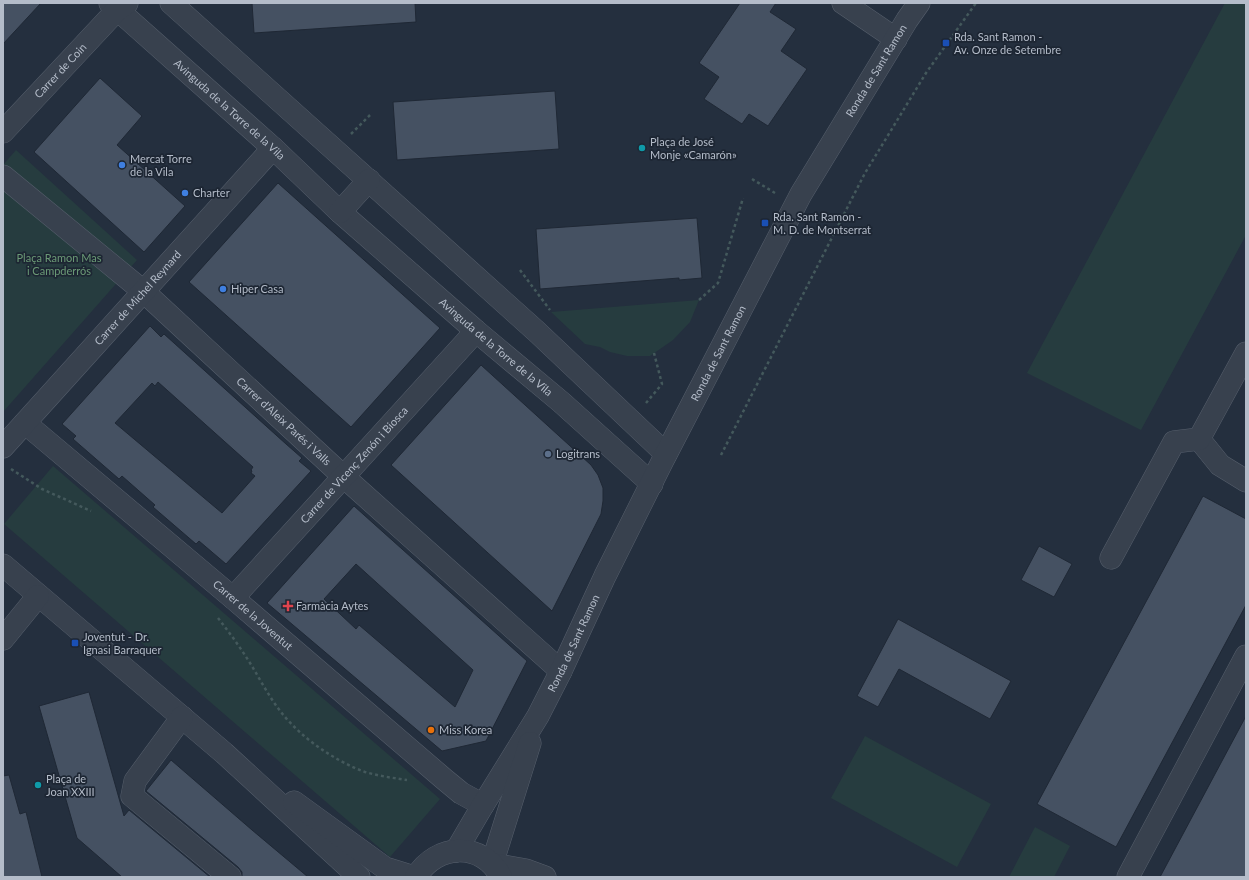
<svg xmlns="http://www.w3.org/2000/svg" width="1249" height="880" font-family="Lato,sans-serif">
<style>
.green{fill:#263c3f}
.building{fill:#455162;stroke:#1f2835;fill-rule:evenodd}
.lines{fill:none;stroke-linecap:round;stroke-linejoin:round}
.minor-casing{stroke:#565f6c;stroke-width:23}
.path{stroke:#44595c;stroke-width:2.5;stroke-dasharray:3 3;stroke-linecap:butt}
.minor{stroke:#38414e;stroke-width:22}
.transit-dot{fill:#1a4fb4;stroke:#1d2633;stroke-width:1.5}
.culture-dot{fill:#0f9aa8;stroke:#1d2633;stroke-width:1.5}
.shop-dot{fill:#3f7fe0;stroke:#1d2633;stroke-width:1.5}
.service-dot{fill:#5c6f8a;stroke:#1d2633;stroke-width:1.5}
.health-dot{fill:#e0444e;stroke:#1d2633;stroke-width:1.5}
.food-dot{fill:#e8710a;stroke:#1d2633;stroke-width:1.5}
.labels{text-anchor:middle;stroke-width:3.5;stroke-linejoin:round;paint-order:stroke}
.poi-label{font-size:11px;fill:#b4bcc9;stroke:#1d2633;text-anchor:start}
.street-label{font-size:11px;fill:#b4bcc9;stroke:#1d2633}
.park-label{font-size:11px;fill:#6b9a76;stroke:#1d2633}
</style>
<rect width="100%" height="100%" fill="#242f3e"/>
<!-- green -->
<path class="green" d="M 1225,3 L 1246,3 L 1246,235 L 1141,430 L 1027,373 Z
M 16,150 L 137,260 L 3,412 L 3,165 Z
M 699,300 L 690,322 L 673,340 L 650,356 L 627,356 L 610,352 L 600,347 L 585,344 L 551,312 Z
M 53,466 L 440,799 L 390,857 L 4,524 Z
M 865,736 L 991,804 L 957,867 L 831,798 Z
M 1035,827 L 1070,846 L 1054,877 L 1009,877 Z"/>
<!-- building -->
<path class="building" d="M 3,3 L 41,3 L 3,44 Z
M 252,3 L 415,3 L 416,22 L 254,33 Z
M 740,3 L 776,3 L 770,12 L 796,29 L 781,51 L 807,69 L 768,126 L 749,114 L 742,124 L 704,99 L 719,77 L 699,63 Z
M 100,78 L 142,116 L 117,145 L 185,206 L 144,252 L 34,152 Z
M 555,91 L 559,149 L 397,160 L 393,102 Z
M 278,183 L 440,328 L 351,427 L 189,282 Z
M 697,218 L 702,278 L 679,280 L 679,278 L 540,289 L 536,229 Z
M 150,326 L 161,337 L 164,334 L 286,444 L 302,458 L 299,461 L 311,471 L 226,564 L 199,541 L 196,544 L 153,507 L 155,505 L 122,476 L 119,479 L 73,439 L 76,436 L 62,424 ZM 158,382 L 253,467 L 251,470 L 252,471 L 251,473 L 255,476 L 222,513 L 115,423 L 152,383 L 155,386 Z
M 481,365 L 591,465 L 598,475 L 603,488 L 603,501 L 601,514 L 552,611 L 391,465 Z
M 1203,496 L 1246,519 L 1246,605 L 1116,847 L 1037,804 Z
M 354,506 L 527,661 L 486,741 L 442,751 L 267,603 ZM 356,564 L 473,670 L 455,707 L 359,625 L 356,629 L 324,599 Z
M 1039,546 L 1072,564 L 1054,597 L 1021,580 Z
M 898,619 L 1011,681 L 990,719 L 899,669 L 878,707 L 857,696 Z
M 89,692 L 124,816 L 129,810 L 210,877 L 122,877 L 77,838 L 39,706 Z
M 1246,716 L 1246,877 L 1160,877 Z
M 171,760 L 252,830 L 308,877 L 242,877 L 242,872 L 238,867 L 146,791 Z
M 9,775 L 20,814 L 26,812 L 42,877 L 3,877 L 3,776 Z"/>
<g class="lines">
<!-- minor casing -->
<g class="minor-casing">
<g id="minor">
<path id="s1" d="M 110,3 L 273,148 L 340,212 L 476,331 L 561,402 L 652,484"/>
<path d="M 171,3 L 536,331 L 666,454"/>
<path d="M 843,3 L 896,39"/>
<path id="s2" d="M 3,132 L 117,10 L 127,3"/>
<path id="s3" d="M 3,176 L 143,291 L 344,477 L 561,671"/>
<path d="M 340,212 L 369,180"/>
<path id="s4" d="M 25,423 L 233,598 L 444,779 L 461,793 L 483,805"/>
<path d="M 1199,439 L 1220,465 L 1246,481"/>
<path id="s5" d="M 3,447 L 273,148"/>
<path d="M 1111,558 L 1174,442 L 1199,439 L 1246,353"/>
<path d="M 3,565 L 224,753 L 359,877"/>
<path id="s6" d="M 233,598 L 476,331"/>
<path d="M 3,639 L 38,596"/>
<path d="M 182,717 L 135,781 L 132,796 L 230,877"/>
<path d="M 294,802 L 385,868 L 414,877"/>
<path id="s7" d="M 456,851 L 483,805 L 538,716 L 561,671 L 605,576 L 662,462 L 801,194 L 907,20 L 919,3"/>
<path d="M 492,864 L 530,743"/>
<path d="M 492,864 L 526,870 L 545,877"/>
<path d="M 416,877 C 437,843 482,841 501,877"/>
<path d="M 1128,877 L 1246,656"/>
</g>
</g>
<!-- path -->
<path class="path" d="M 351,134 L 370,115
M 752,179 L 775,193
M 520,270 L 550,310
M 699,300 L 718,283 L 743,198
M 646,403 L 662,384 L 654,353
M 721,455 L 865,173 L 926,73 L 976,3
M 11,469 L 42,489 L 91,511
M 218,618 C 229,632 240,647 250,663 C 260,679 269,697 281,712 C 301,738 335,761 365,772 C 379,776 393,778 407,780
M 3,717 L 4,717"/>
<!-- minor -->
<use href="#minor" class="minor"/>
</g>
<!-- markers -->
<g class="transit-dot">
<rect x="942" y="39" width="8" height="8" rx="2"/>
<rect x="761" y="219" width="8" height="8" rx="2"/>
<rect x="71" y="639" width="8" height="8" rx="2"/>
</g>
<g class="culture-dot">
<circle cx="642" cy="148" r="4"/>
<circle cx="38" cy="785" r="4"/>
</g>
<g class="shop-dot">
<circle cx="122" cy="165" r="4"/>
<circle cx="185" cy="193" r="4"/>
<circle cx="223" cy="289" r="4"/>
</g>
<circle class="service-dot" cx="548" cy="454" r="4"/>
<path class="health-dot" d="M286 600h4v4h4v4h-4v4h-4v-4h-4v-4h4z"/>
<circle class="food-dot" cx="431" cy="730" r="4"/>
<g class="labels">
<!-- poi labels -->
<g class="poi-label">
<text x="954" y="41">Rda. Sant Ramon -<tspan x="954" dy="13">Av. Onze de Setembre</tspan></text>
<text x="650" y="146">Plaça de José<tspan x="650" dy="13">Monje «Camarón»</tspan></text>
<text x="130" y="163">Mercat Torre<tspan x="130" dy="13">de la Vila</tspan></text>
<text x="193" y="197">Charter</text>
<text x="773" y="221">Rda. Sant Ramon -<tspan x="773" dy="13">M. D. de Montserrat</tspan></text>
<text x="231" y="293">Hiper Casa</text>
<text x="556" y="458">Logitrans</text>
<text x="296" y="610">Farmàcia Aytes</text>
<text x="83" y="641">Joventut - Dr.<tspan x="83" dy="13">Ignasi Barraquer</tspan></text>
<text x="439" y="734">Miss Korea</text>
<text x="46" y="783">Plaça de<tspan x="46" dy="13">Joan XXIII</tspan></text>
</g>
<!-- street labels -->
<g class="street-label">
<text dy="4" stroke="none"><textPath href="#s2" startOffset="84">Carrer de Coin</textPath></text>
<text dy="4" stroke="none"><textPath href="#s7" startOffset="887">Ronda de Sant Ramon</textPath></text>
<text dy="4" stroke="none"><textPath href="#s1" startOffset="160">Avinguda de la Torre de la Vila</textPath></text>
<text dy="4" stroke="none"><textPath href="#s5" startOffset="201">Carrer de Michel Reynard</textPath></text>
<text dy="4" stroke="none"><textPath href="#s1" startOffset="517">Avinguda de la Torre de la Vila</textPath></text>
<text dy="4" stroke="none"><textPath href="#s7" startOffset="563">Ronda de Sant Ramon</textPath></text>
<text dy="4" stroke="none"><textPath href="#s3" startOffset="373">Carrer d'Aleix Parés i Valls</textPath></text>
<text dy="4" stroke="none"><textPath href="#s6" startOffset="180">Carrer de Vicenç Zenón i Biosca</textPath></text>
<text dy="4" stroke="none"><textPath href="#s4" startOffset="298">Carrer de la Joventut</textPath></text>
<text dy="4" stroke="none"><textPath href="#s7" startOffset="239">Ronda de Sant Ramon</textPath></text>
</g>
<!-- park labels -->
<g class="park-label">
<text x="59" y="262">Plaça Ramon Mas<tspan x="59" dy="13">i Campderrós</tspan></text>
</g>
</g>
<!-- border -->
<rect width="1249" height="880" fill="none" stroke="#b4bcc9" stroke-width="8"/>
</svg>
